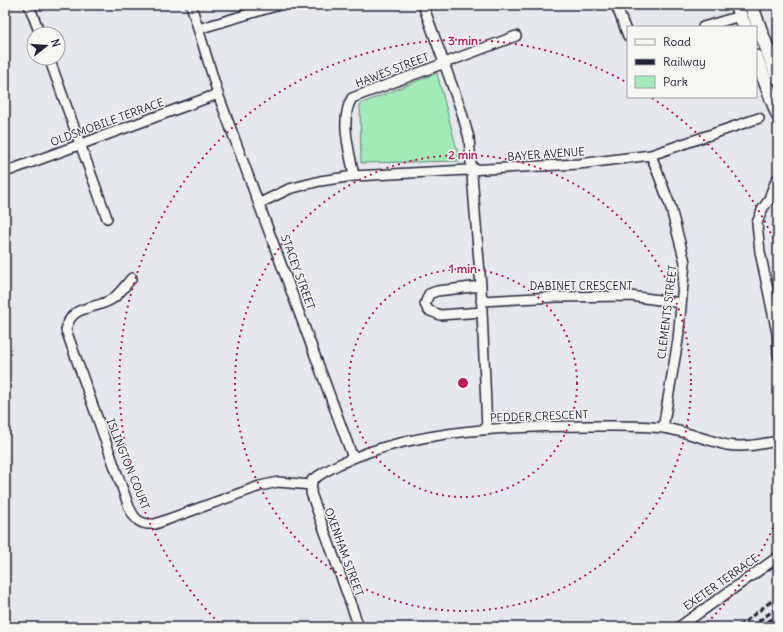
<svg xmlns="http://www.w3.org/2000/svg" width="783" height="632" font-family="Delius,sans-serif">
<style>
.green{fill:#a2eab8;stroke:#62867a}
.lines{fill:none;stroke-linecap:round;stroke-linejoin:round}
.minor-casing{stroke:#22223b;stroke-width:12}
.secondary-casing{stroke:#22223b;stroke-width:16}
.minor{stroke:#f6f6f2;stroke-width:9}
.secondary{stroke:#f6f6f2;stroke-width:13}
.rail{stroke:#22223b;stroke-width:3;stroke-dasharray:6 3;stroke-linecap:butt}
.ring{fill:none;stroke:#c2185b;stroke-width:2;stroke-dasharray:2 4}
.labels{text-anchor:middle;stroke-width:3;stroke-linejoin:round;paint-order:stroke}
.street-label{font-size:11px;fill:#22223b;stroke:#f6f6f2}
.centre{fill:#c2185b;stroke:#f6f6f2;stroke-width:2}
.ring-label{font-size:12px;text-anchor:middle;font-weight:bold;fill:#c2185b;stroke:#f6f6f2;stroke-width:3;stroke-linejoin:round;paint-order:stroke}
</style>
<rect width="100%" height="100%" fill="#e6e8ee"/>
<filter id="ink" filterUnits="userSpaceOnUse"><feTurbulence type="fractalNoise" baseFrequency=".025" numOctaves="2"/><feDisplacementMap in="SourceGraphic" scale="8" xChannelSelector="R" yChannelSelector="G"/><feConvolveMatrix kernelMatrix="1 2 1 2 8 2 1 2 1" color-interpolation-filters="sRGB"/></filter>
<g filter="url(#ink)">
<!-- green -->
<path class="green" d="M 437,73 L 460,161 L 361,163 L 360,104 Z"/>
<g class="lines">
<!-- minor casing -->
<g class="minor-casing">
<path id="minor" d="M 29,5 L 40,34
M 191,5 L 218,94 L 353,458
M 423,5 L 461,110 L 469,138 L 481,286 L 487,430
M 616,5 L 628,36
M 703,27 L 740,16
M 198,29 L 279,5
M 49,58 L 107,218
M 651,155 L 670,205 L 685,262 L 678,340 L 663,428
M 5,172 L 218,94
M 354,176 C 350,152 339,120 352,98 L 516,36
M 772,196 L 763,208 L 757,223 L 760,252 L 777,333 L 778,355
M 260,203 L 289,189 L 320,181 L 354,176 L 579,164 L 651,155 L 759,118
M 132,278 C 126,284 120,294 112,299 C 94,311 71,303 66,330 L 129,507 C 135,520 140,525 155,524 L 260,486 L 278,482 L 311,485
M 481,286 L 437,291 L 429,294 L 425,304 L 428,310 L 440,315 L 482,312
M 481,301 L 557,297 L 630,296 L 681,303
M 359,627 L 311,493 L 312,480 C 385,429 507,426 593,426 C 616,426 640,425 663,428 C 685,431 706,440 727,445 C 744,448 761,444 778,441
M 679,627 L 778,557"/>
</g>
<!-- secondary casing -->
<g class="secondary-casing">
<path id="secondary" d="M 736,5 L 745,27
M 751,5 L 778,78
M 756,57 L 778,115
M 778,181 L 772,196 L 778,197"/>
</g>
<!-- minor -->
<use href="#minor" class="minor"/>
<!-- secondary -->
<use href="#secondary" class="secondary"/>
<!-- rail -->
<path class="rail" d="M 738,627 L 778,596
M 751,627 L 778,607
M 760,627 L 778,615"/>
</g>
</g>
<!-- distance rings -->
<g class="ring">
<circle cx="463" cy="383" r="114"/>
<circle cx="463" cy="383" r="228"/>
<path d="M778 517A342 342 0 0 1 703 627M223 627A342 342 0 0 1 626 82M652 98A342 342 0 0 1 778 249"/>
</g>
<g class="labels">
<!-- street labels -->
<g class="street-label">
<text transform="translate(392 70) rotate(-21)" y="4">HAWES STREET</text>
<text transform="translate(107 122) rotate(-20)" y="4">OLDSMOBILE TERRACE</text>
<text transform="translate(546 154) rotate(-4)" y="4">BAYER AVENUE</text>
<text transform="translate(298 272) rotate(70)" y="4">STACEY STREET</text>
<text x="581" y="290">DABINET CRESCENT</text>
<text transform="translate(667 312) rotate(-83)" y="4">CLEMENTS STREET</text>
<text transform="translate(539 416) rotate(-2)" y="4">PEDDER CRESCENT</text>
<text transform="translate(128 464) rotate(68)" y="4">ISLINGTON COURT</text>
<text transform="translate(344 552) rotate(70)" y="4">OXENHAM STREET</text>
<text transform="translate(721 582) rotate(-35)" y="4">EXETER TERRACE</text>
</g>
</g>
<circle cx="463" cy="383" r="6" class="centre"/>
<g class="ring-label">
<text x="463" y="45">3 min</text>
<text x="463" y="159">2 min</text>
<text x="463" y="273">1 min</text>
</g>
<!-- margin -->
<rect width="783" height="632" fill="none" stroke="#f6f6f2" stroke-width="20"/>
<rect x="10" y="10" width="763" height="612" fill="none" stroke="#22223b" stroke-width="1.5" filter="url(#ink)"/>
<!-- legend -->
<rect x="627" y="26" width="130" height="72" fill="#f6f6f2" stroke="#a1a1a9"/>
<rect x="635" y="39" width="20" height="6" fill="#f6f6f2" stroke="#a1a1a9"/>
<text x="663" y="46" font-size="12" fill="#22223b">Road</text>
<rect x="635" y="59" width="20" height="6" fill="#22223b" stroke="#a1a1a9"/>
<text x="663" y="66" font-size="12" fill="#22223b">Railway</text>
<rect x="635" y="76" width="20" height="12" fill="#a2eab8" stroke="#a1a1a9"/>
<text x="663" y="86" font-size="12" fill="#22223b">Park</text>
<!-- north arrow -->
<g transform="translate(46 46) rotate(73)"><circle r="19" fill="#f6f6f2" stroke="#a1a1a9"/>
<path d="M0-3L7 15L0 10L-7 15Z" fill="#22223b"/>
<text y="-6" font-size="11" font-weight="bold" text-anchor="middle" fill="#22223b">N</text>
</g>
</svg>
